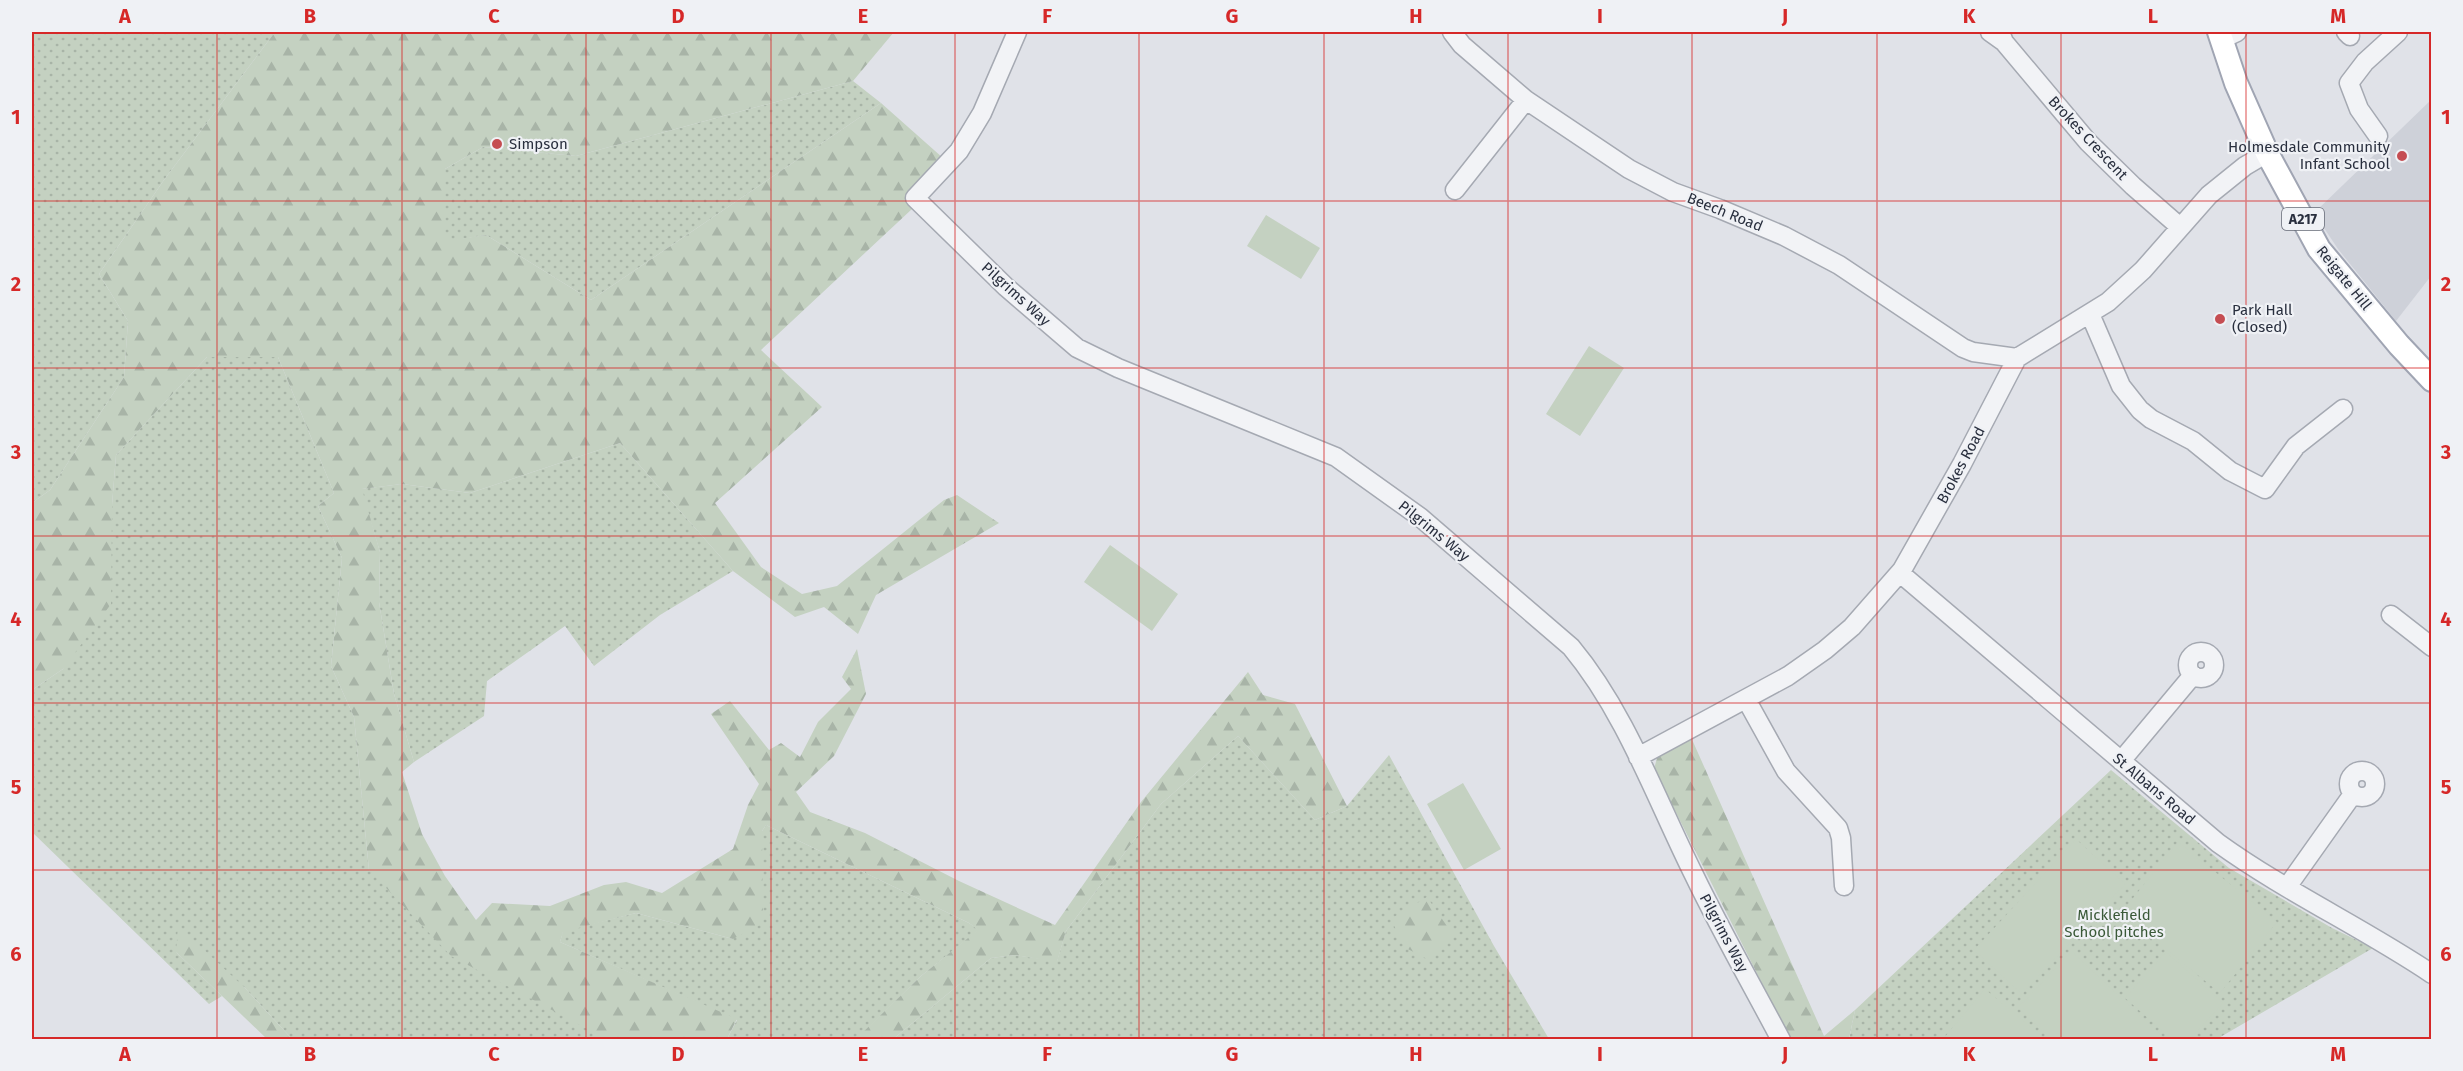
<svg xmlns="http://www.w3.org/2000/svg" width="2463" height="1071" font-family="'Fira Sans',sans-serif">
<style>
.built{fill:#ced1d9}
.green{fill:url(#green-dots)}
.forest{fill:url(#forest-firs)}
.pitch{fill:#c4d1c1}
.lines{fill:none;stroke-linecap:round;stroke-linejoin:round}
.minor-casing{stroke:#a5a9b2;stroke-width:21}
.major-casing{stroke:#a0a5b3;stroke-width:26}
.minor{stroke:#f2f3f6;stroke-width:18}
.major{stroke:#fff;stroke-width:22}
.grid{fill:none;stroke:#d62828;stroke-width:1.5;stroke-opacity:0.55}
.poi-dot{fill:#c54d52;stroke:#eff1f5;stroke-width:2}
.labels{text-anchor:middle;stroke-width:4.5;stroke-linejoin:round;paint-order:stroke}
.shield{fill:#eff1f5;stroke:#646975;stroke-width:1.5}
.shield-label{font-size:14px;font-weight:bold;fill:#292f3e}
.street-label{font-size:15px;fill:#292f3e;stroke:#eff1f5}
.poi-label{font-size:15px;fill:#292f3e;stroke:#eff1f5;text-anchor:start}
.park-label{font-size:15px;fill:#3a5938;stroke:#eff1f5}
.neatline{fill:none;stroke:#d62828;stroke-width:2}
.grid-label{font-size:20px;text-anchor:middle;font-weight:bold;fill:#d62828}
</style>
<defs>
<pattern id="green-dots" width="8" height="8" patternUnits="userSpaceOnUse" patternTransform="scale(1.5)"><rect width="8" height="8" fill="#c4d1c1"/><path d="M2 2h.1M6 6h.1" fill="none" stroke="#a8b4a7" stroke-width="1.8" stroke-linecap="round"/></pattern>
<pattern id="forest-firs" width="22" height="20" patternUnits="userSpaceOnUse" patternTransform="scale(1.5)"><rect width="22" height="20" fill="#c4d1c1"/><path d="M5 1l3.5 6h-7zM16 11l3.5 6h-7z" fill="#a8b4a7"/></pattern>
</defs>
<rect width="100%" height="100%" fill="#e0e2e8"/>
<!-- built -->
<path class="built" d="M 2431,100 L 2431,276 L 2396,321 L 2338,249 L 2314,213 Z"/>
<!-- green -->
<path class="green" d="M 32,32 L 275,32 L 164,180 L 99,274 L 128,321 L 124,377 L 50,490 L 32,503 Z
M 853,81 L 881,103 L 591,300 L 486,235 L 445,242 L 445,169 L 483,147 L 576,156 Z
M 207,357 L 278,357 L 334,493 L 318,506 L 342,558 L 331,666 L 354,717 L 369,870 L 606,1039 L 292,1039 L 244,987 L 176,952 L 222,996 L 209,1004 L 32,832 L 32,690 L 63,669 L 112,505 L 116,455 Z
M 620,443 L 733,571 L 660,615 L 594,666 L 565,626 L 487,681 L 484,716 L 414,762 L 394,694 L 379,602 L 380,552 L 361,489 L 402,484 L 470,493 Z
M 1238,736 L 1315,820 L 1347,806 L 1389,755 L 1494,946 L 1549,1039 L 1152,1040 L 1149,1037 L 1144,1040 L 892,1040 L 991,958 L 1015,955 L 1057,961 L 1066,931 L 1161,804 Z
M 2111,770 L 2229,868 L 2332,928 L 2373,948 L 2217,1039 L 1849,1040 L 1855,1010 Z
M 766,825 L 969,923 L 979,930 L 921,976 L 856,1040 L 727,1039 L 737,1020 L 560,942 L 563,931 L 636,913 L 733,939 L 762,831 Z"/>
<!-- forest -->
<path class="forest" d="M 275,32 L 894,32 L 853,81 L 576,156 L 483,147 L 445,169 L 445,241 L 486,235 L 591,300 L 881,103 L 943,158 L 942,181 L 761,350 L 822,407 L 715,503 L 761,567 L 802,594 L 837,586 L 944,500 L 957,495 L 999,523 L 876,595 L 858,634 L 824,607 L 795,617 L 733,571 L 620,443 L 470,493 L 402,484 L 362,489 L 380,552 L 379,602 L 394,694 L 414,762 L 402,772 L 422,834 L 445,876 L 476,920 L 492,903 L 550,906 L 604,885 L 626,882 L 662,893 L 733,849 L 748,805 L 759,784 L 711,714 L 730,701 L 769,750 L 781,743 L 800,757 L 818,722 L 851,689 L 842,677 L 857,649 L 866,694 L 834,756 L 796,792 L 810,812 L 865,833 L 959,881 L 1055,925 L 1141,802 L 1248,672 L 1263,695 L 1295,704 L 1347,806 L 1315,820 L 1238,736 L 1161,804 L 1066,931 L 1057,962 L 1015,955 L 991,958 L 892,1040 L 856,1039 L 921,976 L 978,930 L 969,923 L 766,825 L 762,831 L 763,923 L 733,939 L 636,913 L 563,932 L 560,942 L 737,1019 L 727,1039 L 606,1039 L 451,956 L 369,870 L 354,717 L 331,666 L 342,558 L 318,506 L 334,493 L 278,357 L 207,357 L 116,455 L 112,505 L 111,604 L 63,669 L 32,690 L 32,503 L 50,490 L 124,377 L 128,321 L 99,274 L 164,180 Z
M 1690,735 L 1824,1036 L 1855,1010 L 1849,1039 L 1790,1039 L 1654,769 L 1659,751 Z
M 1427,897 L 1453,935 L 1429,960 L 1404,947 L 1391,919 Z
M 178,926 L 244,987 L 292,1039 L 267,1039 L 176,952 Z"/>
<!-- pitch -->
<path class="pitch" d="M 1266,215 L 1320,248 L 1301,279 L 1247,246 Z
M 1589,346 L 1624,368 L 1580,436 L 1546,414 Z
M 1110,545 L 1178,594 L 1152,631 L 1084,582 Z
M 1463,783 L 1501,849 L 1464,870 L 1427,804 Z
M 2076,839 L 2125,884 L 2022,994 L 1974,950 Z
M 2178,842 L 2277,922 L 2220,993 L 2121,913 Z
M 2071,951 L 2163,1037 L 2160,1039 L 2052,1039 L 2018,1008 Z
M 2166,952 L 2223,1003 L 2190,1039 L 2172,1039 L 2125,998 Z
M 1985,989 L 2045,1039 L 1943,1039 Z"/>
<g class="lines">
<!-- minor casing -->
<g class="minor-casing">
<path id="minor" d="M 1017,32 L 982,113 L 959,151 L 915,198 L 1006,287 L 1077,348 L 1118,368 L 1336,457 L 1420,517 L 1571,647 C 1626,713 1656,799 1694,875 C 1721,931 1752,985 1781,1040
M 1452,32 L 1462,45 L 1526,100 L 1629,169 L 1673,192 L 1720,209 L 1784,236 L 1839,265 L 1963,348 L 1973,352 L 2017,358
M 1990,32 L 2004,42 L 2000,32
M 2346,32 L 2350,36
M 2222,39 L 2237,32
M 2004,42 L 2088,142 L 2133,186 L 2180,227
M 2378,136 L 2359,109 L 2349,83 L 2365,62 L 2398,32
M 1455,190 L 1526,100
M 2090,314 L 2121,386 L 2140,410 L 2151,419 L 2193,441 L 2230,471 L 2265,489 L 2296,446 L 2343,409
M 1900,573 L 2218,843 C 2286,892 2362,927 2432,974
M 2391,615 L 2432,647
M2188 665a13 13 0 1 1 26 0a13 13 0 1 1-26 0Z
M 1746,699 L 1786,771 L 1838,828 L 1841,838 L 1844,886
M 1638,757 L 1788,676 L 1825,650 L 1852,627 L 1902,570 L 1962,464 L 2017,358 L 2108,302 L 2143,270 L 2209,195 L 2245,166 L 2267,153
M 2121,761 L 2193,675
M2349 784a13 13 0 1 1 26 0a13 13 0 1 1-26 0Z
M 2287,887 L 2353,794"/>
</g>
<!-- major casing -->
<g class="major-casing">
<path id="major" d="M 2219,32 L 2236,83 L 2267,153 L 2319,249 L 2399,345 L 2432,380"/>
</g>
<!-- minor -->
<use href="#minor" class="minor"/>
<!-- major -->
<use href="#major" class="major"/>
</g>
<!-- grid -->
<path class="grid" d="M 217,32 L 217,1040M 402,32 L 402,1040M 586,32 L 586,1040M 771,32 L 771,1040M 955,32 L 955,1040M 1139,32 L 1139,1040M 1324,32 L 1324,1040M 1508,32 L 1508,1040M 1692,32 L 1692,1040M 1877,32 L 1877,1040M 2061,32 L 2061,1040M 2246,32 L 2246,1040M 32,201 L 2432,201M 32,368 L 2432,368M 32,536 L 2432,536M 32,703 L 2432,703M 32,870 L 2432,870"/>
<!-- markers -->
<g class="poi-dot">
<circle cx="497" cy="144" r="6"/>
<circle cx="2402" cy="156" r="6"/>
<circle cx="2220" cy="319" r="6"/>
</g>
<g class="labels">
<!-- shield labels -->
<rect class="shield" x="2282" y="208" width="42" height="22" rx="4.5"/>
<g class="shield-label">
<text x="2303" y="224">A217</text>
</g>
<!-- street labels -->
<g class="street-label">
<text transform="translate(2088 138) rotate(47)" y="5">Brokes Crescent</text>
<text transform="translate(1725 212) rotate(22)" y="5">Beech Road</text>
<text transform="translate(2344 278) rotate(51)" y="5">Reigate Hill</text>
<text transform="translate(1016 294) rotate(42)" y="5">Pilgrims Way</text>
<text transform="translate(1961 465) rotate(-62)" y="5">Brokes Road</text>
<text transform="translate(1434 531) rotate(39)" y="5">Pilgrims Way</text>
<text transform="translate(2154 789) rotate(40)" y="5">St Albans Road</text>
<text transform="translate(1724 933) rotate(62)" y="5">Pilgrims Way</text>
</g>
<!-- poi labels -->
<g class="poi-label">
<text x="509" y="149">Simpson</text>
<text x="2390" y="152" text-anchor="end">Holmesdale Community<tspan x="2390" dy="17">Infant School</tspan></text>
<text x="2232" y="315">Park Hall<tspan x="2232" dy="17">(Closed)</tspan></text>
</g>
<!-- park labels -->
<g class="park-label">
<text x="2114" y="920">Micklefield<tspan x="2114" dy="17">School pitches</tspan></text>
</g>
</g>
<!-- border -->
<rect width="2463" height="1071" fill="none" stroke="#eff1f5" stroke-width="66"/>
<rect x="33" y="33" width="2397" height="1005" class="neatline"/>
<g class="grid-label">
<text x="125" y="23">A</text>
<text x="310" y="23">B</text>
<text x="494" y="23">C</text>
<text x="678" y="23">D</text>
<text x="863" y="23">E</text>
<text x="1047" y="23">F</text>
<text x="1232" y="23">G</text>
<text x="1416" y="23">H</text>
<text x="1600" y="23">I</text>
<text x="1785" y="23">J</text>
<text x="1969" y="23">K</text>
<text x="2153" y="23">L</text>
<text x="2338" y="23">M</text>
<text x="16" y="124">1</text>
<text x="2446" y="124">1</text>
<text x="16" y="291">2</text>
<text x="2446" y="291">2</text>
<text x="16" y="459">3</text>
<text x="2446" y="459">3</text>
<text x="16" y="626">4</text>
<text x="2446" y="626">4</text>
<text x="16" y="794">5</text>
<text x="2446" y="794">5</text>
<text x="16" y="961">6</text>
<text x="2446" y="961">6</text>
<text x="125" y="1061">A</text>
<text x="310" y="1061">B</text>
<text x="494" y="1061">C</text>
<text x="678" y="1061">D</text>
<text x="863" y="1061">E</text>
<text x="1047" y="1061">F</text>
<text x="1232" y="1061">G</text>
<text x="1416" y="1061">H</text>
<text x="1600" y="1061">I</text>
<text x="1785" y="1061">J</text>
<text x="1969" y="1061">K</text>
<text x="2153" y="1061">L</text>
<text x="2338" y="1061">M</text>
</g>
</svg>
